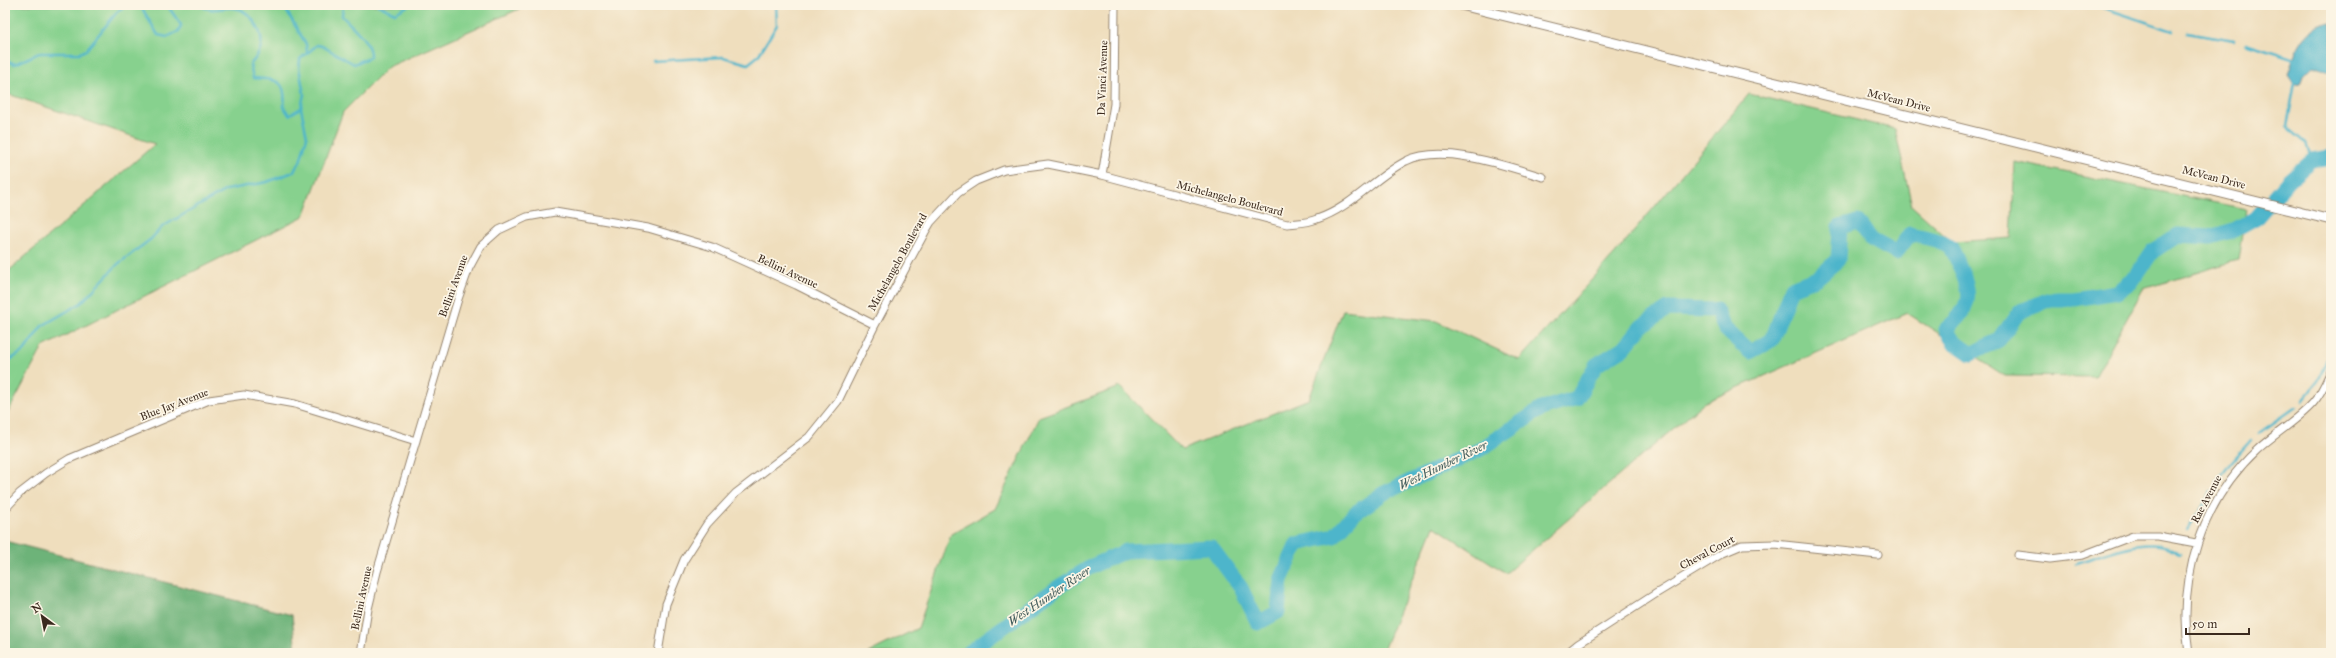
<svg xmlns="http://www.w3.org/2000/svg" width="2336" height="658" font-family="'IM FELL Great Primer',serif">
<style>
.green{fill:#87d18e;stroke:#617e56}
.forest{fill:#6db379;stroke:#546e4c}
.water{fill:#4db5cb;stroke:#447074}
.lines{fill:none;stroke-linecap:round;stroke-linejoin:round}
.stream{stroke:#4db5cb;stroke-width:2.5}
.river{stroke:#4db5cb;stroke-width:15}
.street-casing{stroke:#95846e;stroke-width:9}
.secondary-casing{stroke:#95846e;stroke-width:11}
.street{stroke:#fff;stroke-width:7}
.secondary{stroke:#fff;stroke-width:9}
.labels{text-anchor:middle;stroke-width:3.5;stroke-linejoin:round;paint-order:stroke}
.street-label{font-size:11px;fill:#3b2a1e;stroke:#fcf5e5}
.water-label{font-size:12px;font-style:italic;fill:#415b5b;stroke:#fcf5e5}
</style>
<rect width="100%" height="100%" fill="#fcf5e5"/>
<filter id="ink" filterUnits="userSpaceOnUse"><feTurbulence type="fractalNoise" baseFrequency=".025" numOctaves="2"/><feDisplacementMap in="SourceGraphic" scale="8" xChannelSelector="R" yChannelSelector="G"/><feConvolveMatrix kernelMatrix="1 2 1 2 8 2 1 2 1" color-interpolation-filters="sRGB"/></filter>
<filter id="wash" filterUnits="userSpaceOnUse"><feTurbulence type="fractalNoise" baseFrequency=".012" numOctaves="4" result="noise"/><feDisplacementMap in="SourceGraphic" scale="16" xChannelSelector="R" yChannelSelector="G"/><feGaussianBlur stdDeviation="0.9" result="paint"/><feColorMatrix in="noise" values="0 0 0 0 0 0 0 0 0 0 0 0 0 0 0 0 0 1.4 0 .05"/><feComposite in="paint" operator="in"/></filter>
<g filter="url(#wash)">
<rect width="100%" height="100%" fill="#efdebd"/>
<!-- green -->
<path class="green" d="M 5,5 L 528,5 L 388,67 L 343,112 L 304,216 L 43,347 L 5,418 L 5,274 L 155,144 L 5,93 Z
M 1749,94 L 1895,129 L 1912,206 L 1952,242 L 2011,238 L 2015,162 L 2246,209 L 2238,260 L 2143,289 L 2095,377 L 2005,376 L 1907,313 L 1703,403 L 1506,573 L 1434,526 L 1382,653 L 868,653 L 918,628 L 951,534 L 995,509 L 1039,417 L 1120,387 L 1182,450 L 1309,399 L 1343,310 L 1436,321 L 1519,360 L 1615,254 Z"/>
<!-- forest -->
<path class="forest" d="M 5,541 L 292,615 L 296,652 L 5,653 Z"/>
<!-- water -->
<path class="water" d="M 2331,22 L 2331,71 L 2327,72 L 2313,66 L 2304,75 L 2301,83 L 2294,84 L 2288,75 C 2295,52 2303,26 2331,22 Z"/>
<g class="lines">
<!-- stream -->
<path class="stream" d="M 140,5 L 158,35 L 167,37 L 179,31 L 181,25 L 167,5
M 199,5 C 214,14 221,6 235,8 C 252,11 267,36 259,52 C 257,57 253,61 250,65 L 253,78 C 277,80 287,79 284,107 L 289,115 L 301,108
M 283,5 L 306,44 L 307,52
M 378,5 L 395,13 L 410,5
M 2095,5 L 2173,31
M 2187,32 L 2234,40
M 2246,43 L 2292,58 L 2294,61
M 5,60 L 15,64 L 39,53 L 80,53 L 86,50 L 118,11 L 126,5
M 653,61 L 723,57 L 748,64 L 758,56 L 777,25 L 776,5
M 2295,82 L 2287,127 L 2306,143 L 2312,160
M 5,363 L 24,351 L 42,326 L 81,303 L 118,264 L 151,239 L 162,227 L 226,190 L 267,182 L 293,172 L 300,162 L 307,137 L 301,108 L 304,94 L 299,68 L 300,59 L 317,45 L 322,46 L 354,64 L 370,57 C 371,41 352,27 342,16 L 343,5
M 2303,400 L 2321,377 L 2330,349
M 2259,433 L 2296,407
M 2216,482 L 2227,467 L 2251,440
M 2188,530 L 2211,492
M 2077,563 C 2105,554 2156,532 2180,554"/>
<!-- river -->
<path class="river" d="M 968,653 L 1055,589 L 1092,566 L 1126,551 L 1211,547 L 1241,588 L 1258,623 L 1278,612 L 1281,580 L 1297,544 L 1334,536 L 1355,513 L 1384,493 L 1481,449 L 1541,409 L 1577,398 L 1596,365 L 1624,348 L 1642,326 L 1668,309 L 1716,310 L 1725,329 L 1750,352 L 1772,340 L 1791,288 L 1817,278 L 1838,260 L 1840,227 L 1858,222 L 1872,240 L 1896,253 L 1910,234 C 1923,237 1940,239 1951,248 C 1954,252 1957,260 1959,265 C 1973,294 1971,309 1946,329 L 1954,342 L 1971,354 L 1999,340 L 2019,312 L 2050,299 L 2074,299 L 2117,292 L 2133,280 L 2152,252 L 2178,235 L 2210,237 L 2234,230 L 2257,217 L 2289,180 L 2312,160 L 2331,157"/>
</g>
</g>
<g filter="url(#ink)">
<g class="lines">
<!-- street casing -->
<g class="street-casing">
<path id="street" d="M 1102,175 L 1114,104 L 1115,5
M 5,509 L 20,493 L 46,473 L 69,459 L 209,400 L 244,395 L 295,404 L 416,441
M 2018,555 L 2050,559 L 2083,555 L 2133,536 L 2158,536 L 2196,543
M 361,653 L 368,609 L 377,572 L 458,299 L 469,268 L 481,246 L 499,230 L 527,217 L 555,212 L 648,228 L 712,247 L 796,285 L 875,325
M 658,653 L 666,604 L 684,560 L 707,524 L 736,493 L 809,437 L 838,401 L 875,325 L 925,232 L 931,222 L 958,193 L 976,181 L 1004,170 L 1048,164 L 1102,175 L 1287,224 C 1297,223 1308,223 1317,219 C 1351,208 1375,177 1406,161 C 1443,143 1506,166 1543,177
M 1567,653 L 1578,644 L 1657,593 L 1723,553 L 1742,545 L 1775,544 L 1878,555
M 2189,653 C 2177,579 2202,501 2257,450 C 2274,434 2297,421 2313,403 C 2321,394 2326,382 2331,371"/>
</g>
<!-- secondary casing -->
<g class="secondary-casing">
<path id="secondary" d="M 1461,5 L 2331,220"/>
</g>
<!-- street -->
<use href="#street" class="street"/>
<!-- secondary -->
<use href="#secondary" class="secondary"/>
</g>
</g>
<g class="labels">
<!-- street labels -->
<g class="street-label">
<text transform="translate(1102 78) rotate(-88)" y="4">Da Vinci Avenue</text>
<text transform="translate(1899 100) rotate(14)" y="4">McVean Drive</text>
<text transform="translate(2214 177) rotate(14)" y="4">McVean Drive</text>
<text transform="translate(1230 198) rotate(15)" y="4">Michelangelo Boulevard</text>
<text transform="translate(897 262) rotate(-61)" y="4">Michelangelo Boulevard</text>
<text transform="translate(788 271) rotate(25)" y="4">Bellini Avenue</text>
<text transform="translate(453 286) rotate(-70)" y="4">Bellini Avenue</text>
<text transform="translate(174 404) rotate(-21)" y="4">Blue Jay Avenue</text>
<text transform="translate(2206 499) rotate(-62)" y="4">Rae Avenue</text>
<text transform="translate(1707 552) rotate(-28)" y="4">Cheval Court</text>
<text transform="translate(361 598) rotate(-78)" y="4">Bellini Avenue</text>
</g>
<!-- water labels -->
<g class="water-label">
<text transform="translate(1443 465) rotate(-26)" y="4">West Humber River</text>
<text transform="translate(1049 596) rotate(-34)" y="4">West Humber River</text>
</g>
</g>
<!-- margin -->
<rect width="2336" height="658" fill="none" stroke="#fcf5e5" stroke-width="20"/>
<!-- north arrow -->
<g transform="translate(42 616) rotate(328)" stroke="#fcf5e5" stroke-width="3" paint-order="stroke">
<path d="M0-3L7 15L0 10L-7 15Z" fill="#3b2a1e"/>
<text y="-6" font-size="11" font-weight="bold" text-anchor="middle" fill="#3b2a1e">N</text>
</g>
<!-- scale -->
<path d="M2186 628v6h63v-6" fill="none" stroke="#3b2a1e" stroke-width="2"/>
<text x="2192" y="628" font-size="12" fill="#3b2a1e" stroke="#fcf5e5" stroke-width="3" paint-order="stroke">50 m</text>
</svg>
